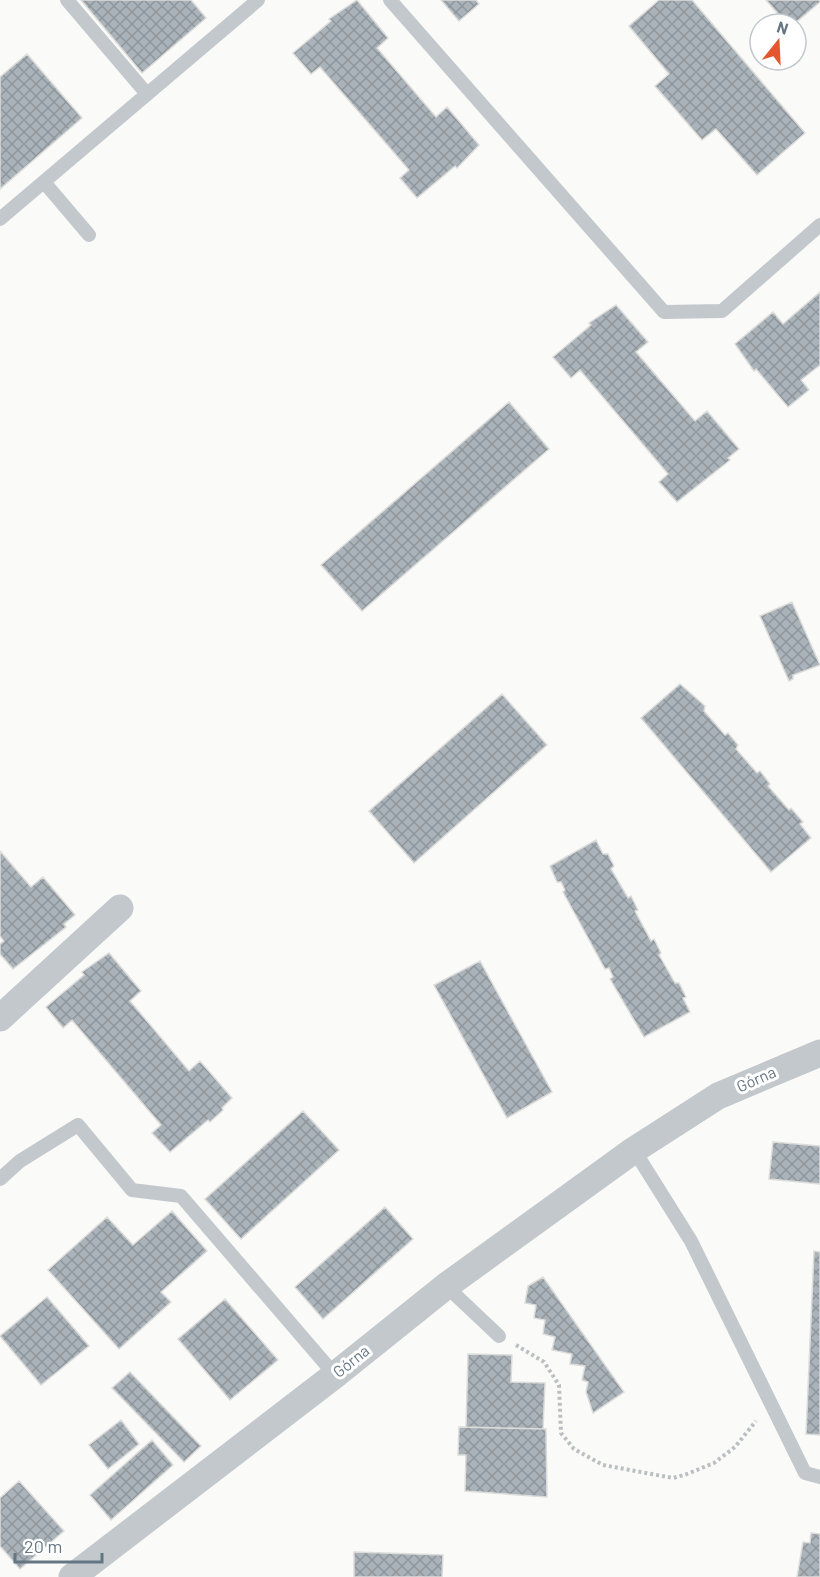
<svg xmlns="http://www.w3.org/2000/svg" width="820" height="1577" font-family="Barlow,sans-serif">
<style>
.building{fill:url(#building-cross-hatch);stroke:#dcdcda;stroke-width:1.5}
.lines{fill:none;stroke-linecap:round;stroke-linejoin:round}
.path{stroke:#bbbfc2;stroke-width:4;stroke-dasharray:3 3;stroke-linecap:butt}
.lane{stroke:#c3c8cc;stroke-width:14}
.street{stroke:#c3c8cc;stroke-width:27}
.labels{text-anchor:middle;stroke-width:6;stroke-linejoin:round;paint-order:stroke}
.street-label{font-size:16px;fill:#657683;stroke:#fff}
</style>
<defs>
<pattern id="building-cross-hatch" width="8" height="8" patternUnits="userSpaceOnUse" patternTransform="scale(1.5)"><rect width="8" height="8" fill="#aab3b9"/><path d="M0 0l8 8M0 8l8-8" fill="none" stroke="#8e969c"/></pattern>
</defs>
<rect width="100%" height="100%" fill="#fafaf8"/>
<!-- building -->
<path class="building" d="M 81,0 L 191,0 L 206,18 L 142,73 Z
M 357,0 L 388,38 L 377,48 L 436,117 L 447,107 L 479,145 L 457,168 L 455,166 L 417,198 L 400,178 L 409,170 L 320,67 L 311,74 L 293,53 L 331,21 L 329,19 Z
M 441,0 L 476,0 L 479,4 L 459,21 Z
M 659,0 L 692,0 L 805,133 L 757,175 L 716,129 L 702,140 L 655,86 L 669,74 L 629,26 Z
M 766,0 L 820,0 L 820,2 L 794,24 L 787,24 Z
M 27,54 L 82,118 L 0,189 L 0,77 Z
M 820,292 L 820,365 L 801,380 L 809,390 L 788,407 L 756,369 L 754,371 L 735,344 L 773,312 L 783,324 Z
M 616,305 L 648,342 L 636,352 L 695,421 L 707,411 L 739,449 L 728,458 L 730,460 L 677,502 L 659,482 L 668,474 L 580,370 L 571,378 L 553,357 L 591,325 L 589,323 Z
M 509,402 L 549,449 L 362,611 L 321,565 Z
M 792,602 L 820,665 L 793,675 L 793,679 L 789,681 L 760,616 Z
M 680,684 L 705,706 L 704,711 L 725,735 L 728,733 L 738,745 L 736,749 L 757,773 L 760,771 L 770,784 L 768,786 L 789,810 L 791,808 L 803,822 L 800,824 L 811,838 L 771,872 L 641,718 Z
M 502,694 L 547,745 L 414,863 L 369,811 Z
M 596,840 L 603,854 L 608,854 L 614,866 L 611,869 L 628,898 L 631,896 L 638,910 L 635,911 L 651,941 L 654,939 L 661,953 L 659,955 L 675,983 L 679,983 L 686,997 L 683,998 L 690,1012 L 644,1037 L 610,979 L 613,977 L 609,968 L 605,969 L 563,892 L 565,890 L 561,882 L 557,882 L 550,866 Z
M 0,851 L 31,887 L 43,877 L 75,915 L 64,924 L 66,927 L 13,969 L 0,954 L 0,944 L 4,941 L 0,936 Z
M 109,953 L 141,991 L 130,1001 L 189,1071 L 200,1061 L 232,1098 L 222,1108 L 223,1110 L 210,1122 L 208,1120 L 170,1152 L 152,1133 L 161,1125 L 72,1020 L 63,1028 L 46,1007 L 84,975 L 82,972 Z
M 480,961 L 552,1092 L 507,1118 L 434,985 Z
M 303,1111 L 339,1150 L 241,1239 L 205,1199 Z
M 773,1142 L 820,1146 L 820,1184 L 769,1179 Z
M 385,1207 L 413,1239 L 323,1319 L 295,1287 Z
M 172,1211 L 207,1251 L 161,1292 L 171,1302 L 119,1349 L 48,1270 L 107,1217 L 133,1245 Z
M 814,1251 L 820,1252 L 820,1435 L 806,1434 Z
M 543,1277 L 624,1392 L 593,1413 L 586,1392 L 588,1382 L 582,1380 L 585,1366 L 570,1364 L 572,1354 L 552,1350 L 555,1337 L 543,1334 L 545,1320 L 534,1318 L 536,1305 L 525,1303 L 528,1286 Z
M 47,1297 L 89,1346 L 41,1385 L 0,1336 Z
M 225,1299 L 278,1360 L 230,1400 L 178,1339 Z
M 468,1354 L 512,1355 L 511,1382 L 545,1383 L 543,1429 L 466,1427 Z
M 130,1372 L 201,1446 L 184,1462 L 112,1388 Z
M 121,1420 L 139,1444 L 108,1469 L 89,1445 Z
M 459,1427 L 546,1429 L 547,1497 L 465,1491 L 466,1455 L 458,1455 Z
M 152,1440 L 173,1465 L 111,1520 L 90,1495 Z
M 19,1481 L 64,1531 L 20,1569 L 0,1546 L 0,1498 Z
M 811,1533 L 820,1534 L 820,1577 L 797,1577 L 803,1542 L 810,1543 Z
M 354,1552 L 443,1555 L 442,1577 L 354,1577 Z"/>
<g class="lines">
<!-- path -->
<path class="path" d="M 516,1345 L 544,1362 L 559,1385 L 561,1433 L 574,1449 L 603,1465 L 673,1478 L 687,1474 L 714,1463 L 735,1447 L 756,1421"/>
<!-- lane -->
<path class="lane" d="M 67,0 L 147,94
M 390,0 L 664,312 L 722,311 L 820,225
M 44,182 L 89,235
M 0,219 L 258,0
M 634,1150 L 691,1241 L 805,1473 L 820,1477
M 0,1179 L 20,1161 L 78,1125 L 132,1190 L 181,1196 L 335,1375
M 446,1286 L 499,1336"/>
<!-- street -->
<path class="street" d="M 0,1018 L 120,908
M 72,1577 L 335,1375 L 446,1286 L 634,1150 L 718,1096 L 820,1053"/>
</g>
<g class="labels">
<!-- street labels -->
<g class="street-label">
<text transform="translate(756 1079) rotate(-24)" y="6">Górna</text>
<text transform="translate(351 1361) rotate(-39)" y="6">Górna</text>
</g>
</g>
<!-- north arrow -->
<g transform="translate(778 42) rotate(18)"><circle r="28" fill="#ffffff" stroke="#c1c8cd" stroke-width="1.5"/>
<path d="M0-4.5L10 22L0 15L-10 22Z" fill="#e4572e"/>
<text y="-9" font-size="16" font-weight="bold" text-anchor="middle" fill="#657683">N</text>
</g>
<!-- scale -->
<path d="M15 1553v9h87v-9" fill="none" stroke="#657683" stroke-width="3"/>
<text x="24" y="1553" font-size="18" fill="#657683" stroke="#ffffff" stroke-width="4.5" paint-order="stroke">20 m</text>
</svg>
